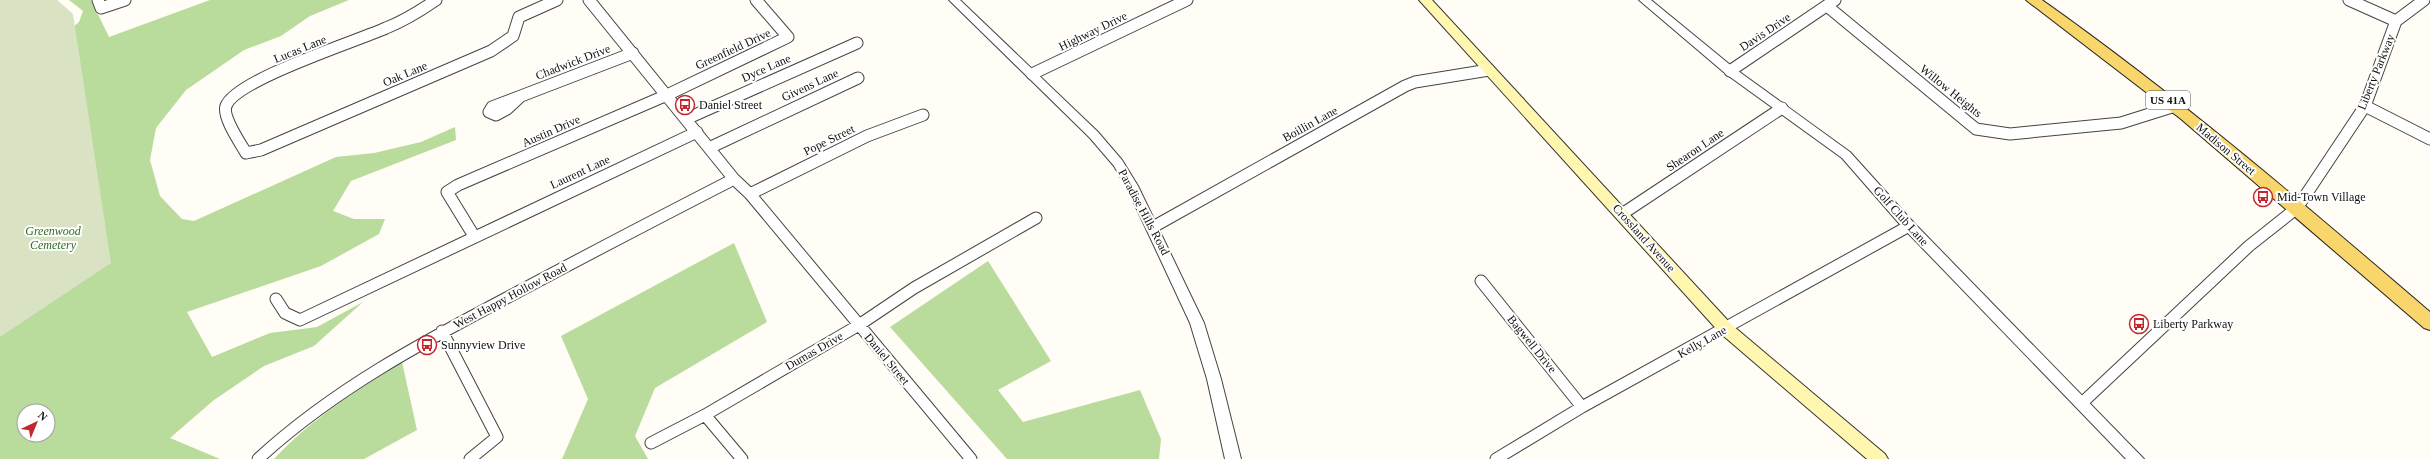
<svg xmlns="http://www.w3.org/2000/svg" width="2430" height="459" font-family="'Times New Roman',serif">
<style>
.forest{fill:#b9dc9c;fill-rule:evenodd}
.cemetery{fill:#d9e3c4}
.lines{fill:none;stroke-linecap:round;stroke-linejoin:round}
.minor-casing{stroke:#444;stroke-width:13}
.tertiary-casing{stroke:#444;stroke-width:2}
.secondary-casing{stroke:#333;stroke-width:2}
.primary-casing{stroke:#222;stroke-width:2}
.minor{stroke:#fff;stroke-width:11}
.tertiary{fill:#fff;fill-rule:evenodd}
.secondary{fill:#fff6b0;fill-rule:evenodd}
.primary{fill:#f9d66b;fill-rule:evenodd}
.labels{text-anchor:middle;stroke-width:4;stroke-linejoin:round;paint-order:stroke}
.shield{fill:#fff;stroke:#585858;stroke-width:1}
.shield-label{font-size:11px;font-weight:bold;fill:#111}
.street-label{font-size:12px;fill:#111;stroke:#fff}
.poi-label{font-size:12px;fill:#111;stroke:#fff;text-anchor:start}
.park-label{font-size:12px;font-style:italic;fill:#2f6b1f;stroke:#fff}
</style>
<rect width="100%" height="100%" fill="#fffdf5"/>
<!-- forest -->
<path class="forest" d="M 69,0 L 91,0 L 109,37 L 210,0 L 349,0 L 310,16 L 281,36 L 244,50 L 186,90 L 156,128 L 150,160 L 160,196 L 182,219 L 194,221 L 336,157 L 374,153 L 421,142 L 455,127 L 456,140 L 351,181 L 333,211 L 354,219 L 385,219 L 379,234 L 321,266 L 187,312 L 212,357 L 270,333 L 317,327 L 363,302 L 314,346 L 264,366 L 214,400 L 170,438 L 220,459 L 0,459 L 0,35 L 64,35 L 79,22 L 83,11 ZM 24,411 L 48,411 L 48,435 L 24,435 Z
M 734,243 L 767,322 L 655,388 L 635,436 L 648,459 L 562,459 L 588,399 L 561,336 Z
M 988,261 L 1051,361 L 998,390 L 1023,422 L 1140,390 L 1161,439 L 1159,459 L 1007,459 L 890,327 Z
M 402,362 L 417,430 L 364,459 L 274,459 C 311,419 356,391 402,362 Z"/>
<!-- cemetery -->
<path class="cemetery" d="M 0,0 L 57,0 L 73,14 L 111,263 L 0,337 Z"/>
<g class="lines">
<!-- minor casing -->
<g class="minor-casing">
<path id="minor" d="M 98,0 L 101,8 L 125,0
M 436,0 C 420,11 404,21 386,28 C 357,41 235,80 226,106 C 222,117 241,144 246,153 L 261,150 L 491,51 L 513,36 L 519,17 L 557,0
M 589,0 L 734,179 L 750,194 L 971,459
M 2349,0 L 2396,21
M 1827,6 L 1976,129 L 2010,134 L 2121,123 L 2175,106
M 1730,71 L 1835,0
M 1032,74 L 1187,0
M 521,96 L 507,109 L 496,115 L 489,112 L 492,107 Z
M 521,96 L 633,53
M 2365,106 L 2430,139
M 686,119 L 857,43
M 709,148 L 858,78
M 750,194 L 867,136 L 923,115
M 1622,214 L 1782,108
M 1153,227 L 1405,86 L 1415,82 L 1489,70
M 474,236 L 447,192 L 458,185 L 667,95 L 788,37 L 756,0
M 1481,281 L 1582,407
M 276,299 L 285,313 L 300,320 L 697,132
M 442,331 L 497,437 L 470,459
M 2082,403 L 2249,246 L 2297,208 L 2365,106 L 2396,21 L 2424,0
M 705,415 L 742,459
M 651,443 L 705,415 L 859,325 L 914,288 L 1036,218
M 258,459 C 334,389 423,342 514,294 C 587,255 660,217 734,179
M 1496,459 L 1582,407 L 1909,226"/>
</g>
<!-- tertiary casing -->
<g class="tertiary-casing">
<path id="tertiary" d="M 949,0 L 960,0 L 1098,132 L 1122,160 L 1138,186 L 1204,323 L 1221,379 L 1241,459 L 1225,459 L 1207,379 L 1190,323 L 1128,190 L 1114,166 L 1090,138 Z
M 1639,0 L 1651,0 L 1734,68 L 1850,152 L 1914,223 L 2144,459 L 2126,459 L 1904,229 L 1842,158 L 1726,74 Z"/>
</g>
<!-- secondary casing -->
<g class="secondary-casing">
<path id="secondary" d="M 1419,0 L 1432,0 L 1732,325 L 1885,454 L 1888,459 L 1867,459 L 1720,333 Z"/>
</g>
<!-- primary casing -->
<g class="primary-casing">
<path id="primary" d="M 2026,0 L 2042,0 C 2178,96 2304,204 2430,312 L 2430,330 L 2424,328 L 2181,119 Z"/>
</g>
<!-- minor -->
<use href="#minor" class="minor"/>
<!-- tertiary -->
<use href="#tertiary" class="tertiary"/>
<!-- secondary -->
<use href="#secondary" class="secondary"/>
<!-- primary -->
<use href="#primary" class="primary"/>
</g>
<!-- icons -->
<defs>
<g id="bus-ring" transform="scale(1)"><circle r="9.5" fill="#fff" stroke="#c4262e" stroke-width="1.5"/><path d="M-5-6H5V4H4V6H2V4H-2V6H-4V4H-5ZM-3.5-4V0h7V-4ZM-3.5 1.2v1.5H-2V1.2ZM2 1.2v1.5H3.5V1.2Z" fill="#c4262e"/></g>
</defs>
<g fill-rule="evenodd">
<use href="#bus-ring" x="685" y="105"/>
<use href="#bus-ring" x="2263" y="197"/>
<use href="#bus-ring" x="2139" y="324"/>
<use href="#bus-ring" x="427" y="345"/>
</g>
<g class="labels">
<!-- shield labels -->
<rect class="shield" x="2146" y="91" width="44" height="18" rx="3"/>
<g class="shield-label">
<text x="2168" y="104">US 41A</text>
</g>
<!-- street labels -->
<g class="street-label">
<text transform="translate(1093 31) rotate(-26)" y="4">Highway Drive</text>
<text transform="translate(1765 32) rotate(-34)" y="4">Davis Drive</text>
<text transform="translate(300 49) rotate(-22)" y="4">Lucas Lane</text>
<text transform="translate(733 49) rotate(-25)" y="4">Greenfield Drive</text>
<text transform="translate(573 62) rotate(-21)" y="4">Chadwick Drive</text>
<text transform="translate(766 68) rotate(-24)" y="4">Dyce Lane</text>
<text transform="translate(2376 72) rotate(-68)" y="4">Liberty Parkway</text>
<text transform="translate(405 74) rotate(-23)" y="4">Oak Lane</text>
<text transform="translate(810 85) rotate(-25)" y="4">Givens Lane</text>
<text transform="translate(1951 91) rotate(39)" y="4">Willow Heights</text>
<text transform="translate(1310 124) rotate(-29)" y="4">Boillin Lane</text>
<text transform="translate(551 131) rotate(-24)" y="4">Austin Drive</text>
<text transform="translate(829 140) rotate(-26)" y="4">Pope Street</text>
<text transform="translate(2226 149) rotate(40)" y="4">Madison Street</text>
<text transform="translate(1695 150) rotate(-34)" y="4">Shearon Lane</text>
<text transform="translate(580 172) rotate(-25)" y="4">Laurent Lane</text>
<text transform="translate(1144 212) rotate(62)" y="4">Paradise Hills Road</text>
<text transform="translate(1901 216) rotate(48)" y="4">Golf Club Lane</text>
<text transform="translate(1644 238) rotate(48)" y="4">Crossland Avenue</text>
<text transform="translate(510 296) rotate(-28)" y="4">West Happy Hollow Road</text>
<text transform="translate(1702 342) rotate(-29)" y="4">Kelly Lane</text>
<text transform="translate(1532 344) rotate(51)" y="4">Bagwell Drive</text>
<text transform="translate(814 351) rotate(-30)" y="4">Dumas Drive</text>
<text transform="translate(887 359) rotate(50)" y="4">Daniel Street</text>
</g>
<!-- poi labels -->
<g class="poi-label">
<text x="699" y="109">Daniel Street</text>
<text x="2277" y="201">Mid-Town Village</text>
<text x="2153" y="328">Liberty Parkway</text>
<text x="441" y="349">Sunnyview Drive</text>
</g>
<!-- park labels -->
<g class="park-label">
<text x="53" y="235">Greenwood<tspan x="53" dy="14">Cemetery</tspan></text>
</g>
</g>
<!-- north arrow -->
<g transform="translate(36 423) rotate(44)"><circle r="19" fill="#ffffff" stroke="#a0a0a0"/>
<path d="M0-3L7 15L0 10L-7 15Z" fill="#c4262e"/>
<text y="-6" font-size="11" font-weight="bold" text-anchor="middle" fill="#111111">N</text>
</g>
</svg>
